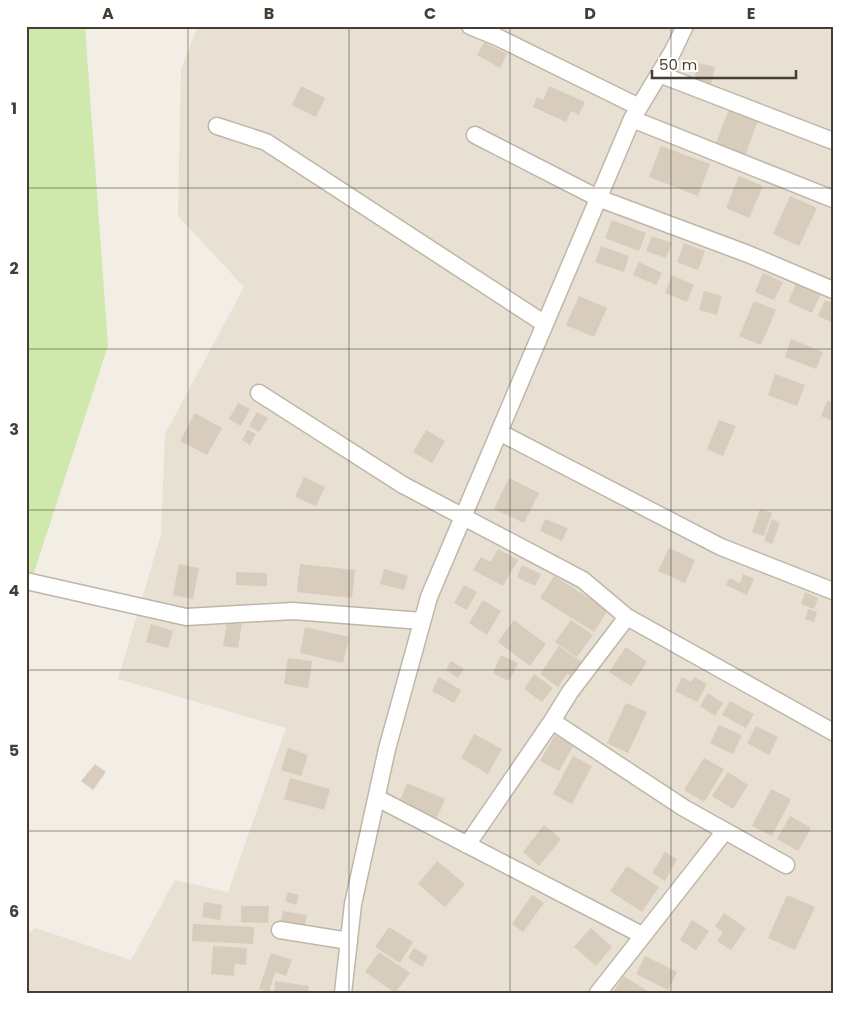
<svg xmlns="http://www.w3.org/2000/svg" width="859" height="1019" font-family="Poppins,sans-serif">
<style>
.residential{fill:#e7e0d3}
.green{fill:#cfe9ac}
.building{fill:#d8ccbd}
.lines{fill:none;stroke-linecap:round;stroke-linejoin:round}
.minor-casing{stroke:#bfb6a7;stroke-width:19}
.minor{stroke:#fff;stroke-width:16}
.grid{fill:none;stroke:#463e34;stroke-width:1;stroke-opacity:0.55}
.neatline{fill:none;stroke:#463e34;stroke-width:2}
.grid-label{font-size:16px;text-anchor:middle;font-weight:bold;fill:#463e34}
</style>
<rect width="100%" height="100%" fill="#f3eee5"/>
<!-- residential -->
<path class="residential" d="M 198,26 L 833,26 L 833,993 L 26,993 L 26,934 L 36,928 L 131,960 L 175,880 L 228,892 L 286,728 L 118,679 L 161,534 L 165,434 L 244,287 L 178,216 L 181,69 Z"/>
<!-- green -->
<path class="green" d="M 26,26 L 85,26 L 108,346 L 26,597 Z"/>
<!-- building -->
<path class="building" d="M 484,42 L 507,54 L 500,68 L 477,55 Z
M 698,63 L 715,67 L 710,89 L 693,85 Z
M 301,86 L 325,98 L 316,117 L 292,105 Z
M 549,86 L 585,102 L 579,115 L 571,111 L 566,122 L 533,107 L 537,97 L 543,100 Z
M 729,109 L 758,120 L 745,156 L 715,145 Z
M 661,146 L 710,164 L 698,196 L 649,177 Z
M 739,176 L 763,186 L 749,218 L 726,208 Z
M 790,196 L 817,208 L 799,246 L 773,234 Z
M 612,220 L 646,233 L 639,251 L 605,238 Z
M 652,236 L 672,243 L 666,258 L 646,251 Z
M 684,243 L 705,251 L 698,270 L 677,262 Z
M 601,246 L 629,256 L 624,272 L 595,262 Z
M 639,262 L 662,273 L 656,285 L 633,275 Z
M 763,273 L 783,282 L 774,300 L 755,292 Z
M 672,275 L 694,285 L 687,302 L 665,293 Z
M 796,284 L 820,295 L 812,313 L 788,302 Z
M 704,291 L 722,296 L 717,315 L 699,310 Z
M 579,296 L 607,308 L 594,337 L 566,325 Z
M 825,300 L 833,303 L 833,323 L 818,316 Z
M 754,301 L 776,310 L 761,345 L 739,336 Z
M 791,339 L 823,352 L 816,369 L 785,357 Z
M 775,374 L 805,385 L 797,406 L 768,395 Z
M 827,401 L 833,403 L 833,421 L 821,416 Z
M 238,403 L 250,409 L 241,426 L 229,419 Z
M 257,412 L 268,418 L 259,432 L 249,426 Z
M 195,413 L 222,428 L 207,455 L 180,441 Z
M 719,420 L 736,426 L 723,456 L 707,449 Z
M 248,430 L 256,434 L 250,445 L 242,440 Z
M 426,430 L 445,441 L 432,463 L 413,452 Z
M 304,477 L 325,487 L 316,506 L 295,497 Z
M 509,478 L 539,493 L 524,523 L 494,509 Z
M 760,509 L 772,513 L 764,536 L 752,532 Z
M 545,519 L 568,528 L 562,541 L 540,531 Z
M 772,519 L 780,523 L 772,544 L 764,541 Z
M 669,548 L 695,560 L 685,583 L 658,571 Z
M 498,549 L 518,560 L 503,586 L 473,570 L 481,557 L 491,562 Z
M 179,564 L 199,568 L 193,599 L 173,595 Z
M 300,564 L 355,570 L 352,598 L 297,592 Z
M 522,565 L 541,574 L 535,586 L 517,577 Z
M 384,569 L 408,576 L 404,590 L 380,584 Z
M 236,572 L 267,573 L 267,586 L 236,585 Z
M 743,574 L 754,579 L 747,595 L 726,585 L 730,578 L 740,583 Z
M 554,576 L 608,610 L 594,632 L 540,598 Z
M 464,585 L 477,592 L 467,610 L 454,603 Z
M 805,592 L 818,598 L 814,609 L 801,604 Z
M 483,600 L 501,611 L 487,635 L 469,623 Z
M 808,609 L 817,612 L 814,622 L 805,619 Z
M 514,620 L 546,644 L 530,666 L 498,642 Z
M 571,620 L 593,635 L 577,657 L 555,642 Z
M 227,622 L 242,624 L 238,648 L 223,646 Z
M 151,624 L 173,631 L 168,648 L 146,642 Z
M 305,627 L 349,637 L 343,663 L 300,653 Z
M 559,646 L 584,663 L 574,678 L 567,674 L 558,687 L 540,674 Z
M 626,647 L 647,662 L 631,686 L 609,672 Z
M 501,655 L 518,663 L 509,681 L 493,673 Z
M 288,658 L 312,661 L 308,688 L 284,684 Z
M 451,661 L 464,669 L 458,678 L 446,670 Z
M 534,674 L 553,688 L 542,702 L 524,689 Z
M 439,677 L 461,690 L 454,703 L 432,691 Z
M 682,677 L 691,682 L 694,677 L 707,684 L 697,702 L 675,691 Z
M 708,693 L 723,703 L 715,716 L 700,706 Z
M 730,701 L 754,714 L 746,728 L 722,715 Z
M 626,703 L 647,712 L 628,753 L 607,743 Z
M 719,725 L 742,735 L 733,754 L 710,743 Z
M 756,726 L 778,737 L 769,755 L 747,743 Z
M 474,734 L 502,749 L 488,774 L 461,758 Z
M 555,735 L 574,745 L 559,771 L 540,761 Z
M 288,748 L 308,755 L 301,776 L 281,770 Z
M 573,756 L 592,766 L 572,804 L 553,794 Z
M 704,758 L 724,769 L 704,802 L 684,790 Z
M 95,764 L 106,772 L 93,790 L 81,781 Z
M 728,772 L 748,785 L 733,809 L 712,796 Z
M 290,778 L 330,789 L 324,810 L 284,799 Z
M 407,783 L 445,799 L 436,820 L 398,805 Z
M 771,789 L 791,799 L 772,836 L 752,826 Z
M 790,816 L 811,828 L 798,851 L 777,839 Z
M 544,825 L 561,839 L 539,866 L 523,852 Z
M 665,852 L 677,859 L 665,881 L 652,873 Z
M 437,861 L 465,884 L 445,907 L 418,884 Z
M 627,866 L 659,887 L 642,912 L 610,891 Z
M 288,892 L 299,895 L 296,905 L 285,901 Z
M 532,895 L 544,903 L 523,932 L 512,924 Z
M 787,895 L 815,907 L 795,950 L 768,938 Z
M 204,902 L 222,905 L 220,920 L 202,917 Z
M 241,906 L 269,906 L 268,923 L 241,922 Z
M 283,911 L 307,915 L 304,929 L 280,925 Z
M 724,913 L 746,928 L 731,950 L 717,941 L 723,932 L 715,926 Z
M 692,920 L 709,931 L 696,950 L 680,940 Z
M 193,924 L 254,927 L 253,944 L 192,941 Z
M 389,927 L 413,942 L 400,963 L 375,947 Z
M 591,928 L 612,947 L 596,966 L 574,947 Z
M 213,946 L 247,948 L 246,965 L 235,964 L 234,976 L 211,974 Z
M 414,948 L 428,956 L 422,967 L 408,958 Z
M 379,952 L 410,973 L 395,993 L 365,972 Z
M 271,953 L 292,960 L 286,976 L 275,972 L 269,992 L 259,989 Z
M 645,956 L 677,972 L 668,990 L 636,974 Z
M 623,976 L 651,993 L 613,993 Z
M 275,981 L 309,986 L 308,993 L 274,993 Z"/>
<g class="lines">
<!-- minor casing -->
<g class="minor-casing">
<path id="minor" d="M 470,26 L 497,37 L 639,107
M 659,74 L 833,141
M 632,119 L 833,199
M 217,126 L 266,142 L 545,324
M 475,135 L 598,198 L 748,254 L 833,290
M 259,393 L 403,485 L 583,580 L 627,617
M 499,432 L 721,547 L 833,591
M 26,581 L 186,617 L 293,611 L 422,621
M 377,798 L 642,935
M 467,845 L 552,721
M 786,865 L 684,808 L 552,721 L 570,692 L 627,617 L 833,732
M 280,930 L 349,941
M 343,993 L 353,904 L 387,749 L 429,597 L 632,119 L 673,51 L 685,26
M 598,993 L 725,831"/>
</g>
<!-- minor -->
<use href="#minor" class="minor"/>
</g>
<!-- grid -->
<path class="grid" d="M 188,26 L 188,993M 349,26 L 349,993M 510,26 L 510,993M 671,26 L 671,993M 26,188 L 833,188M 26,349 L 833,349M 26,510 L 833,510M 26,670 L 833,670M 26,831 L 833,831"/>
<!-- border -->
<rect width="859" height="1019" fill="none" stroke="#ffffff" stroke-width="55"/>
<!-- scale -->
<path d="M652 70v8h144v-8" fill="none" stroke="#463e34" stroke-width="2.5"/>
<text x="659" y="70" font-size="15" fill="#463e34" stroke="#ffffff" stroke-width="4" paint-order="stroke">50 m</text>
<rect x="28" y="28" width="804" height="964" class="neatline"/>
<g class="grid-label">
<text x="108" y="19">A</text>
<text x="269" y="19">B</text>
<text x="430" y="19">C</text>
<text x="590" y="19">D</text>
<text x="751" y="19">E</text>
<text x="14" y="114">1</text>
<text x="14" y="274">2</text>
<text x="14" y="435">3</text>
<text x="14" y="596">4</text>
<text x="14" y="756">5</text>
<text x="14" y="917">6</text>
</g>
</svg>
